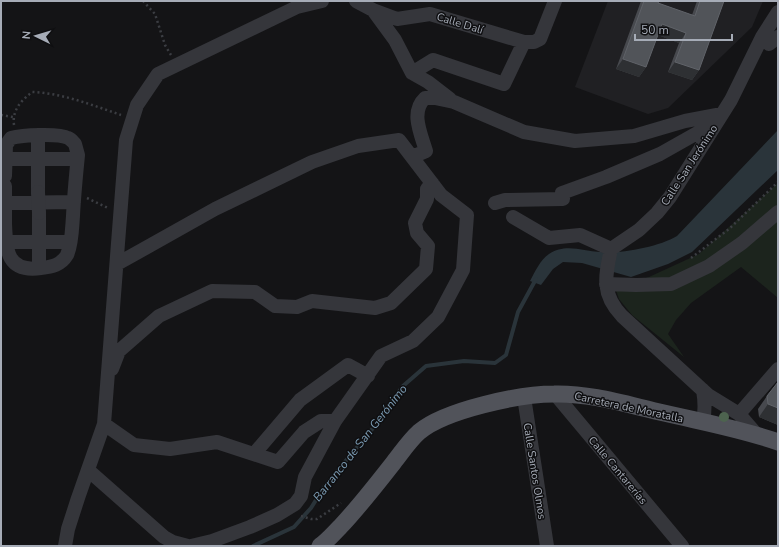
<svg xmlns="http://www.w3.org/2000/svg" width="779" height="547" font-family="'Nunito Sans',sans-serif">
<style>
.built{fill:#202023}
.green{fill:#1c241d}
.water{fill:#2a343a}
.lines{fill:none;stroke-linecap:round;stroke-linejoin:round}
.stream{stroke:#2a343a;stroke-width:4}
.path{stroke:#3b3d42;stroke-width:2.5;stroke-dasharray:2 3;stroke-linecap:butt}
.minor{stroke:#35363b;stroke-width:14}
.major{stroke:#51535a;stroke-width:17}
.minor-bridge{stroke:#35363b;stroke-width:14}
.tree{fill:#4d634f}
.wall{fill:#47494e}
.shaded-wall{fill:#2e3033}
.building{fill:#515459;stroke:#5f6268}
.labels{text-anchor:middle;stroke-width:3;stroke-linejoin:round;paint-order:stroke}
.street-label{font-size:11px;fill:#a6acb7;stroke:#0f0f11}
.water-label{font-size:12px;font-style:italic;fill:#7b9bb3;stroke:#0f0f11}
</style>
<rect width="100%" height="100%" fill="#141416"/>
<!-- built -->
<path class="built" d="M 608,1 L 763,1 L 752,27 L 668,108 L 648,114 L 575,87 Z"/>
<!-- green -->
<path class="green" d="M 778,183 L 778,298 L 741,267 L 691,303 L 676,320 L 668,334 L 684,357 L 632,315 L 619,299 L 615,287 L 649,277 L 699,254 Z"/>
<!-- water -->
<path class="water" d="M 778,130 L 778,170 L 692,252 L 668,264 L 631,277 L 582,263 L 563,262 L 553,269 L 541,285 L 530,281 C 535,272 540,260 549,254 C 565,243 583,251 600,252 C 620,254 659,247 677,236 Z"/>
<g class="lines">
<!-- stream -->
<path class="stream" d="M 253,546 L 294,527 L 311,508 L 324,487 L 373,428 L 403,386 L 426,366 L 464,361 L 495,363 L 506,355 L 518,312 L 536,279"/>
<!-- path -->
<path class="path" d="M 143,1 L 155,14 L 165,45 L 171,55
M 1,115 L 13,117
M 14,125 C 12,110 21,101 32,92 C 62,93 92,105 121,115
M 87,198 L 108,208
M 691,258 L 729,229 L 778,182
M 301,516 L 311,519 L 317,519 L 341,503"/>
<!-- minor -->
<path class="minor" d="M 356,1 L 373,10 L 395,40 L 412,73 L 428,82 L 450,99
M 373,10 L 397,19 L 430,14 L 524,42 L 534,42 L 540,39 L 555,1
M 762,37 L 769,44 L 778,37
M 412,73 L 433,60 L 504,84 L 524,42
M 38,135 L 38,192
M 412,157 L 426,151 C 421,134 410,112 425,98 L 435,98 L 454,102 L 524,132 L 575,141 L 634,136 L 685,121 L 722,114
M 5,159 L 77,159
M 5,186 C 5,199 5,211 5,223 C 6,249 6,273 41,268 C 52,267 61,265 67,255 C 72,244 72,228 73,216 C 74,195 76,175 78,155 L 75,144 C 73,142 71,139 68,138 C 59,133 22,135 11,138 L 6,145 L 5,176
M 5,203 L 74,202
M 495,203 L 505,200 L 563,199 L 562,193 L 606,177 L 660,154 L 699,132 L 714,127
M 39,213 L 39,268
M 513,217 L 549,238 L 580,235 L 611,249
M 6,242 L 70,242
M 117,264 L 215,209 L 312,162 L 358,146 L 399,140 L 441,195 L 467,215 L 463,270 L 438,317 L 413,341 L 381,356 L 335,421 L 305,477 L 301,496 L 295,504 L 277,515 L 250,527 L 212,541 L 191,546
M 606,284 L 636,285 L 671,284 L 709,266 L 742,243 L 778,212
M 112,369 L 119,351 L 159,316 L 212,291 L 255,292 L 275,306 L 297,307 L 312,301 L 375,308 L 391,303 L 426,269 L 428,246 L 417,233 L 415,223 L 427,199 L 427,189 L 432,183
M 703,390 C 705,401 705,412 703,422
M 555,394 L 682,546
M 524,397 L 547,546
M 739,414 L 778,369
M 104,424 L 134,445 L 170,449 L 217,442 L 278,462 L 304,432 L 321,421 L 335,421
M 758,436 L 739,414 L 708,395 L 622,316 C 601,294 605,277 611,249 L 639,230 L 657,213 L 670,197 L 731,100 L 762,37 L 778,12
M 254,454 L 300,400 L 348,365 L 368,376
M 88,470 L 164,537 L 173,542 L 188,546
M 65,546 L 68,529 L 78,498 L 104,424 L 126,140 L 137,105 L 158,74 L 297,7 L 322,1"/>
<!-- major -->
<path class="major" d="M 320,546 C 327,541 333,534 340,527 C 359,507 376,485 394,462 C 402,452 409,441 419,432 C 445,410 520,394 554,394 C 591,393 628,405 664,413 C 702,422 741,429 778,442"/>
<!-- minor-bridge -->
<path class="minor-bridge" d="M 38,192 L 39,213"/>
</g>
<!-- trees -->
<circle class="tree" cx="724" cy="417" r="5"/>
<!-- wall -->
<path class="wall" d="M 641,1 L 659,1 L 658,3 L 692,15 L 697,1 L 724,1 L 699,70 L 692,80 L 668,72 L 679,43 L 658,35 L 646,67 L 639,77 L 616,69 Z
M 778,382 L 778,425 L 759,417 L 758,409 L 767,396 Z"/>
<!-- shaded-wall -->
<path class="shaded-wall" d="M 662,24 L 686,33 L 679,43 L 655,34 Z
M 623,59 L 646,67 L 639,77 L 616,69 Z
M 675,62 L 699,70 L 692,80 L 668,72 Z
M 768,404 L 778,408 L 778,425 L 759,417 Z"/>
<!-- building -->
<path class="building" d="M 644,1 L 659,1 L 658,3 L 695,16 L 700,1 L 724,1 L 699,70 L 675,62 L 686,33 L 662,24 L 646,67 L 623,59 Z
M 778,382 L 778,408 L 768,404 L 767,396 Z"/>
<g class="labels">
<!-- street labels -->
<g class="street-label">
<text transform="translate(460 23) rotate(17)" y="4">Calle Dalí</text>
<text transform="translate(689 165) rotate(-57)" y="4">Calle San Jerónimo</text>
<text transform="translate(629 407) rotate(12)" y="4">Carretera de Moratalla</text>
<text transform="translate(618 470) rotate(50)" y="4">Calle Cantarerías</text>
<text transform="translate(535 471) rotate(81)" y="4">Calle Santos Olmos</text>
</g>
<!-- water labels -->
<g class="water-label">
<text transform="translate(360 443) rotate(-52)" y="4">Barranco de San Gerónimo</text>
</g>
</g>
<!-- border -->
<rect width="779" height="547" fill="none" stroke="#a6acb7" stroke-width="4"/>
<!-- north arrow -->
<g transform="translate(36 36) rotate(275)" stroke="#0f0f11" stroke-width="3" paint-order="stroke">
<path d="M0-3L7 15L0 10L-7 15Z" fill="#a6acb7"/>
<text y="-6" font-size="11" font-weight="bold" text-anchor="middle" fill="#a6acb7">N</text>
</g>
<!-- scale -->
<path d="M635 34v6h97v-6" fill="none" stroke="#a6acb7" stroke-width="2"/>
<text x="641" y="34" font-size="12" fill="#a6acb7" stroke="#0f0f11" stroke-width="3" paint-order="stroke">50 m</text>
</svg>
